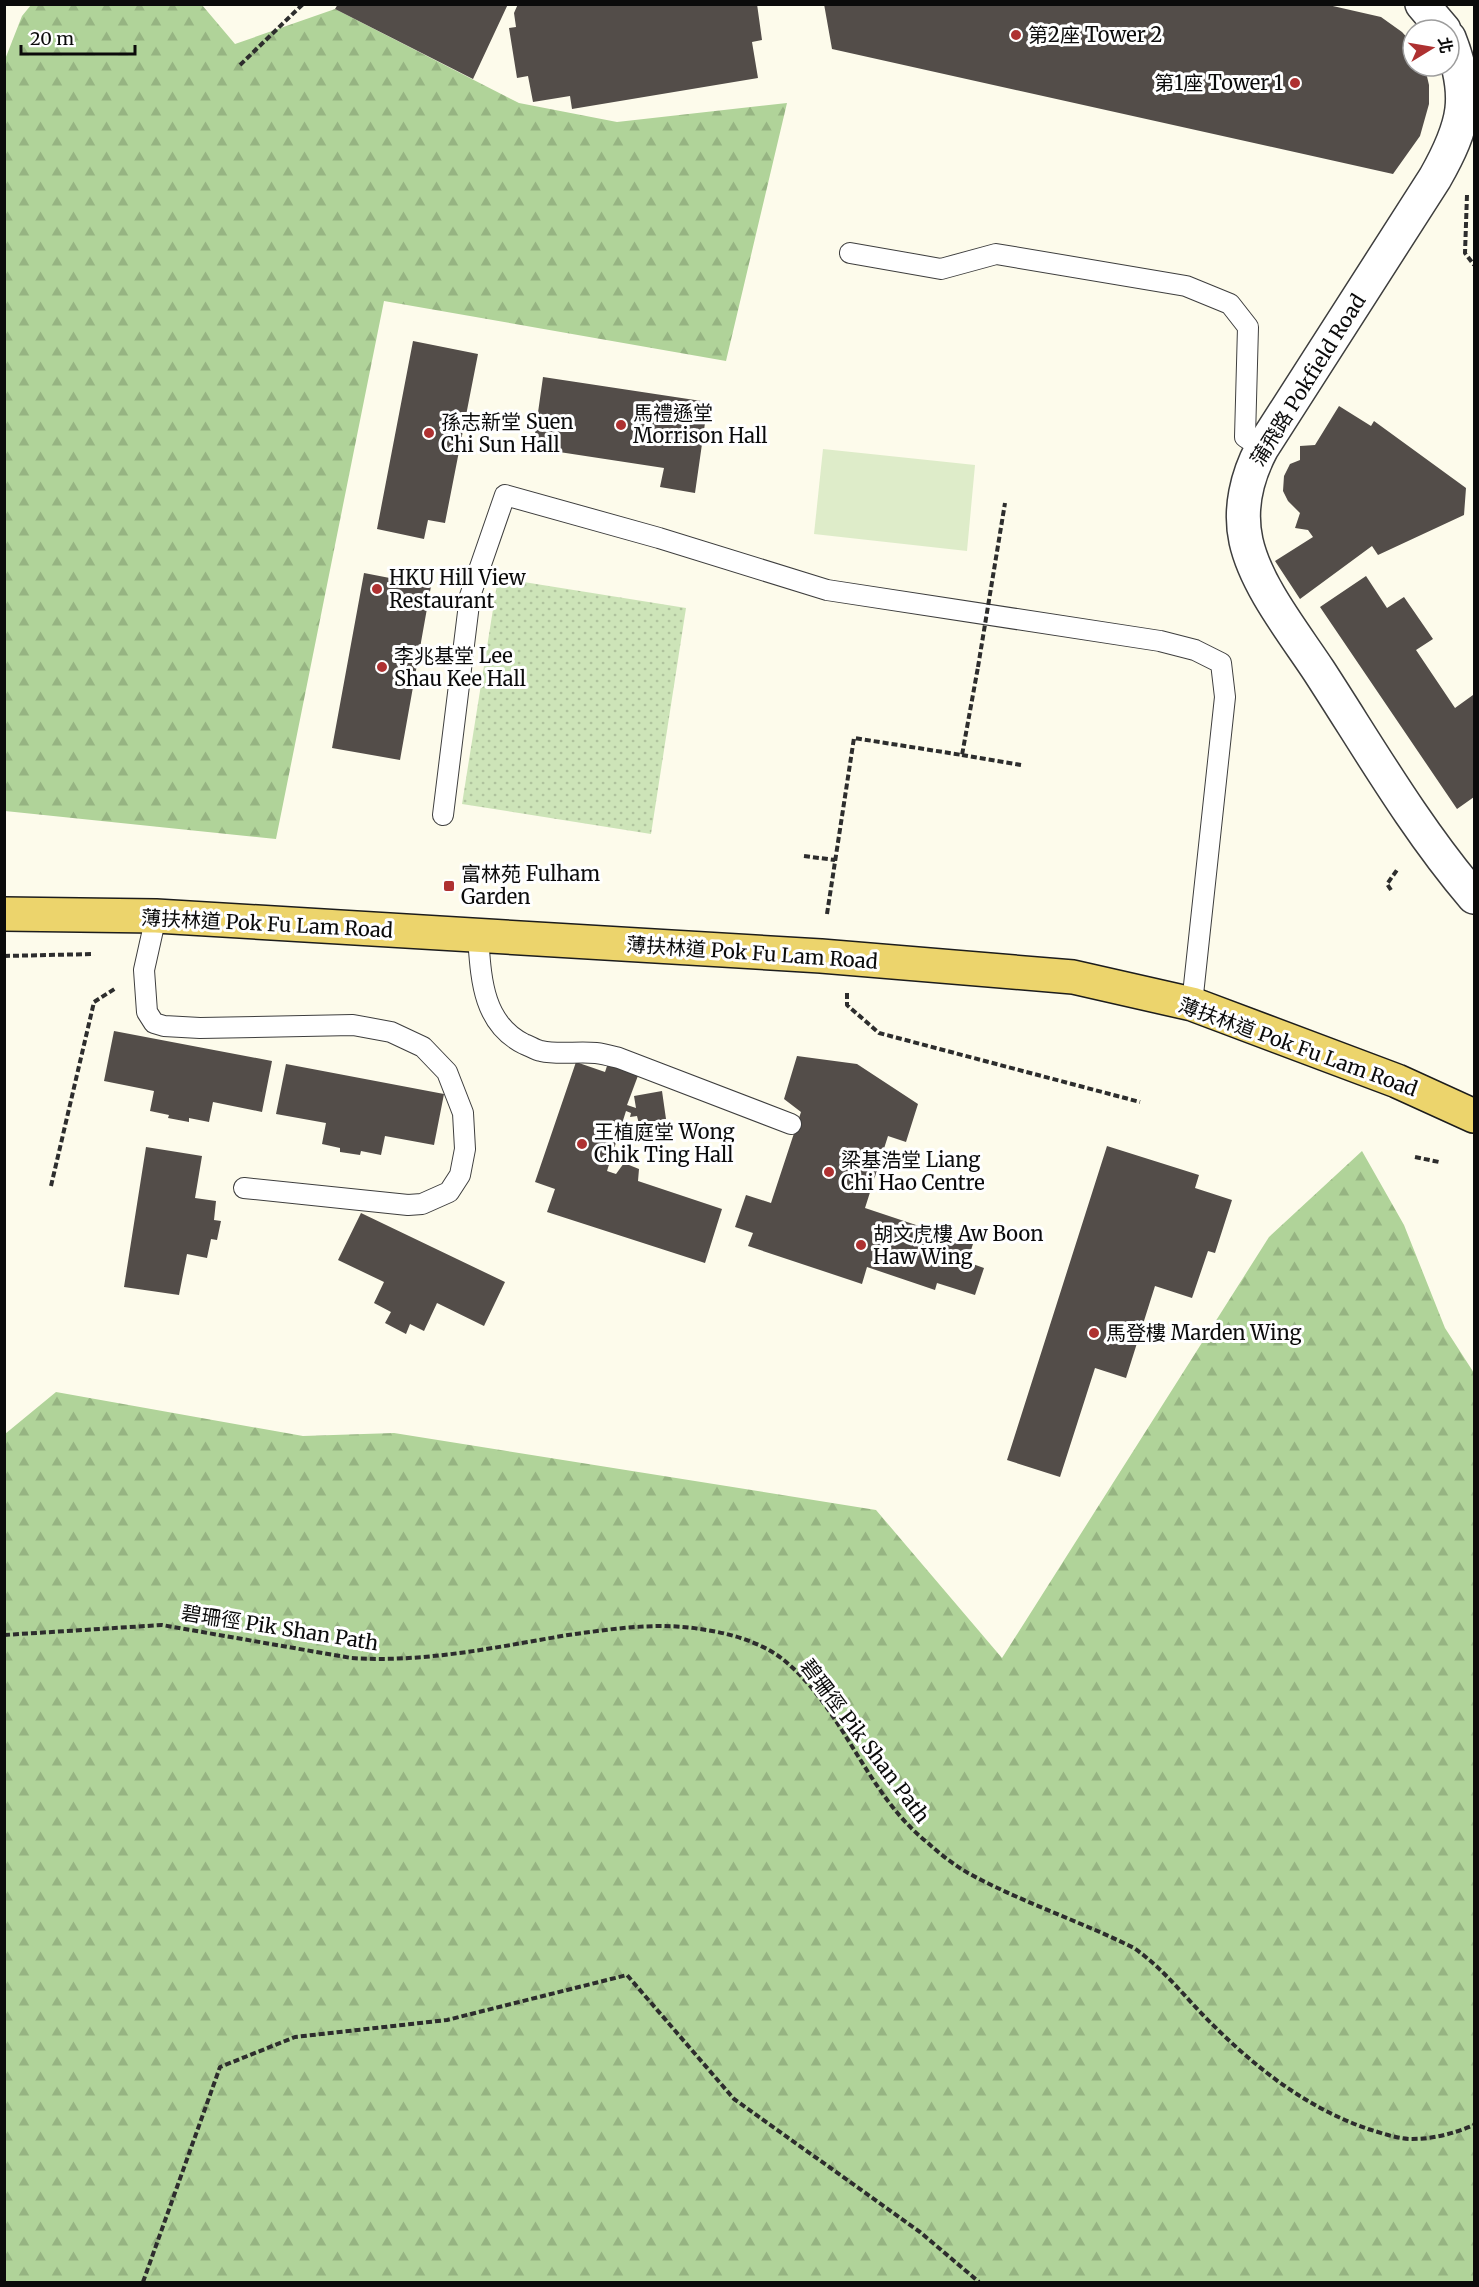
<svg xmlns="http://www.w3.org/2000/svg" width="1479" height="2287" font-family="Merriweather,'Noto Sans TC',serif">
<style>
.forest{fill:url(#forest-firs)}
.park{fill:url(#park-dots)}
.pitch{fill:#deecc9}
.building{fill:#534d49}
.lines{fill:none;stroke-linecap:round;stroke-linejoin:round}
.service-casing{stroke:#3e3e3e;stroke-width:22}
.tertiary-casing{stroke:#3e3e3e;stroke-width:36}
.primary-casing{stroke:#1c1c1c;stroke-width:36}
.path{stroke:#2d2d2d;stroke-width:4;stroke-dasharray:6 3;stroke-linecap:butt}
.service{stroke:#fff;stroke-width:20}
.tertiary{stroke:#fff;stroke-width:33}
.primary{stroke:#ecd46c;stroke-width:33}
.path-bridge{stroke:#2d2d2d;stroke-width:4;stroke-dasharray:6 3;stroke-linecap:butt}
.poi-dot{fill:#ae3131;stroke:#fff;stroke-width:2}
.labels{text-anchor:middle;stroke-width:6;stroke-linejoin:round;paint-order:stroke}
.poi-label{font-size:20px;fill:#0b0b0b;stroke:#fff;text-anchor:start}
.street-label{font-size:20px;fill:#0b0b0b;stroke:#fff}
</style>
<defs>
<pattern id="forest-firs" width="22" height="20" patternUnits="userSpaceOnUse" patternTransform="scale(1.5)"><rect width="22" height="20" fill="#b0d399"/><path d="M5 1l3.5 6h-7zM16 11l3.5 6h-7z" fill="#96b482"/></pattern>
<pattern id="park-dots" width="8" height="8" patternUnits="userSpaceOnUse" patternTransform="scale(1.5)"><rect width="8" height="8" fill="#cde4b8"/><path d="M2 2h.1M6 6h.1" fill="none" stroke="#afc29d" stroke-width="1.8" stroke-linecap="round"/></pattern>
</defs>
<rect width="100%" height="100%" fill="#fdfbeb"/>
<!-- forest -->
<path class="forest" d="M 31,5 L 202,5 L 235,44 L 335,9 L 519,103 L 617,122 L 787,103 L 726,361 L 384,301 L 276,839 L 5,811 L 4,62 L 22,16 Z
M 1362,1151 L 1404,1225 L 1445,1328 L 1474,1373 L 1474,2282 L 5,2282 L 5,1434 L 56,1392 L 303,1436 L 394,1433 L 876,1510 L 1002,1658 L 1269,1237 Z"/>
<!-- park -->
<path class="park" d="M 498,578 L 686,608 L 651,834 L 462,804 Z"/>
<!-- pitch -->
<path class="pitch" d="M 823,449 L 975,465 L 967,551 L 814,534 Z"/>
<!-- building -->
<path class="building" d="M 338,4 L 508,4 L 473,79 L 335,9 Z
M 518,4 L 757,4 L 762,40 L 752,42 L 758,78 L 572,109 L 570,96 L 533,102 L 528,76 L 517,78 L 509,28 L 516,27 L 514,13 Z
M 824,4 L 1324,4 L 1381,17 L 1402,32 L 1413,44 L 1413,66 L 1425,68 L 1429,85 L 1429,104 L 1420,136 L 1393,174 L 832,49 Z
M 413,341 L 478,354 L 445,523 L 428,520 L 424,539 L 377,529 Z
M 543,377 L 708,402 L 695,493 L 660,487 L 664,468 L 533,448 Z
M 1339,406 L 1371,426 L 1374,421 L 1466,488 L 1464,515 L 1378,555 L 1372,546 L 1300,599 L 1275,561 L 1313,537 L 1308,530 L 1295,528 L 1300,513 L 1288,501 L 1283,491 L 1284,476 L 1290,464 L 1300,460 L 1300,446 L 1315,445 Z
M 364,573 L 431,586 L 400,760 L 332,748 Z
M 1366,576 L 1387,608 L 1404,597 L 1433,639 L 1416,650 L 1455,708 L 1473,695 L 1474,698 L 1474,797 L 1457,809 L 1320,607 Z
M 114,1031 L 272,1061 L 262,1112 L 213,1102 L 209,1122 L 189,1118 L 189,1122 L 168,1118 L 169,1115 L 150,1111 L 154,1091 L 104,1081 Z
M 797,1056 L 857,1064 L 918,1104 L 906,1142 L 888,1136 L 865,1208 L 973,1244 L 967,1262 L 984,1268 L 975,1295 L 937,1283 L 935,1290 L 867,1267 L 862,1284 L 748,1246 L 753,1233 L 735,1227 L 746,1195 L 771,1203 L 801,1112 L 784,1099 Z
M 576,1062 L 605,1072 L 608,1063 L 639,1073 L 627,1105 L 636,1108 L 634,1096 L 662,1091 L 666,1119 L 639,1124 L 637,1116 L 630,1117 L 631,1113 L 626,1111 L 607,1171 L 616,1174 L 624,1163 L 639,1169 L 638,1181 L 722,1209 L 705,1263 L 547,1212 L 555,1189 L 535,1182 Z
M 286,1064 L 444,1094 L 434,1145 L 385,1136 L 381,1155 L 361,1151 L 360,1155 L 340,1152 L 340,1148 L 322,1144 L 326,1123 L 276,1114 Z
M 1107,1146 L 1199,1175 L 1195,1188 L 1232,1200 L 1215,1253 L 1208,1251 L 1192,1298 L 1155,1286 L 1126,1378 L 1095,1368 L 1060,1477 L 1007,1460 Z
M 146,1147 L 202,1156 L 195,1198 L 216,1201 L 214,1220 L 221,1221 L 217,1240 L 211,1239 L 207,1258 L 187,1254 L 179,1295 L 124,1287 Z
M 361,1213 L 505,1282 L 484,1326 L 437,1303 L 424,1331 L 410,1324 L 406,1334 L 385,1323 L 391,1312 L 374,1303 L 384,1282 L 338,1260 Z"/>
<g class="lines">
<!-- service casing -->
<g class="service-casing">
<path id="service" d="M 850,253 L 941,269 L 996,254 L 1186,286 L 1230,304 L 1248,327 L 1245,437 L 1262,448
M 443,815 L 470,596 L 505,495 L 659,538 L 827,590 L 1160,641 L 1195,650 L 1221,663 L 1225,697 L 1192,1004
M 156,916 L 144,970 L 147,1012 L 154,1023 L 164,1026 L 200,1028 L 353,1025 L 391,1032 L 423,1047 L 447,1072 L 463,1113 L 465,1149 L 460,1175 L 449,1192 L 422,1204 L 408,1205 L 244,1188
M 478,936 C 481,977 482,1023 524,1044 C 530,1046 535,1050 541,1051 C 559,1055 578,1051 596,1053 C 604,1054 611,1056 619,1058 L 791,1124"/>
</g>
<!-- tertiary casing -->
<g class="tertiary-casing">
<path id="tertiary" d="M 1422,4 L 1444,30
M 1449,38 C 1472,96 1465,125 1435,178 L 1262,448 C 1247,476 1239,509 1246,541 C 1256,586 1294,633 1319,671 C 1369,748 1415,828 1474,897"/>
</g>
<!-- primary casing -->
<g class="primary-casing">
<path id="primary" d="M 4,914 L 156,916 L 821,956 L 1073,977 L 1192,1004 L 1397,1081 L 1474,1116"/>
</g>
<!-- path -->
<path class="path" d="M 240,65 L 303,4
M 1467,195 L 1465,253 L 1474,265
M 962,755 L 1021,765
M 804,856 L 835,860
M 1391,890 L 1387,884 L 1397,870
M 827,914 L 854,738 L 962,755 L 978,667
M 4,956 L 94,954
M 847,993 L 847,1005 L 879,1033 L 1140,1102
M 1415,1157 L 1439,1162
M 51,1186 L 94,1002 L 116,988
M 4,1635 L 162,1625 L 351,1658 C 424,1663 497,1647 568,1635 C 612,1629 656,1622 700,1629 C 729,1633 762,1642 785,1661 C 845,1711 866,1794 928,1843 C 940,1854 954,1865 968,1873 C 1021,1902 1080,1921 1134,1948 C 1161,1967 1181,1992 1203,2015 C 1251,2064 1302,2106 1368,2129 C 1382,2133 1397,2139 1412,2139 C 1434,2139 1455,2133 1474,2125
M 143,2282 L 220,2067 L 295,2037 L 447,2020 L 627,1975 L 734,2099 L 920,2232 L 979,2282"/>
<!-- service -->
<use href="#service" class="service"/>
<!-- tertiary -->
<use href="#tertiary" class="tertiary"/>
<!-- primary -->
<use href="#primary" class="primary"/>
<!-- path-bridge -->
<path class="path-bridge" d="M 978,667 L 1005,503"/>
</g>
<!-- markers -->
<g class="poi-dot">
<circle cx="1016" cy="35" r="6"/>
<circle cx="1295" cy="83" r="6"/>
<circle cx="621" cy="425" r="6"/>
<circle cx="429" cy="433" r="6"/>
<circle cx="377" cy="589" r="6"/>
<circle cx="382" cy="667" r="6"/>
<rect x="443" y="880" width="12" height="12" rx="3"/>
<circle cx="582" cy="1144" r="6"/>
<circle cx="829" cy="1172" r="6"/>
<circle cx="861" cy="1245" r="6"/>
<circle cx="1094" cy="1333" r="6"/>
</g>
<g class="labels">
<!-- poi labels -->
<g class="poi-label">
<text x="1028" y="42">第2座 Tower 2</text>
<text x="1283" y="90" text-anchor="end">第1座 Tower 1</text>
<text x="633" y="420">馬禮遜堂<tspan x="633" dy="23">Morrison Hall</tspan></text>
<text x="441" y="429">孫志新堂 Suen<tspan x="441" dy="23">Chi Sun Hall</tspan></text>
<text x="389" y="585">HKU Hill View<tspan x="389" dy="23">Restaurant</tspan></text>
<text x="394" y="663">李兆基堂 Lee<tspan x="394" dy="23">Shau Kee Hall</tspan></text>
<text x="461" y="881">富林苑 Fulham<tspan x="461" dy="23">Garden</tspan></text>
<text x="594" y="1139">王植庭堂 Wong<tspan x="594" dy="23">Chik Ting Hall</tspan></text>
<text x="841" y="1167">梁基浩堂 Liang<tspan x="841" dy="23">Chi Hao Centre</tspan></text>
<text x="873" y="1241">胡文虎樓 Aw Boon<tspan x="873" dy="23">Haw Wing</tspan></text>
<text x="1106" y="1340">馬登樓 Marden Wing</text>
</g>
<!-- street labels -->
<g class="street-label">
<text transform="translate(1308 380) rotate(-58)" y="7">蒲飛路 Pokfield Road</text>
<text transform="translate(267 924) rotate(3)" y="7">薄扶林道 Pok Fu Lam Road</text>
<text transform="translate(752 953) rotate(4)" y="7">薄扶林道 Pok Fu Lam Road</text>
<text transform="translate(1298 1047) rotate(20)" y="7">薄扶林道 Pok Fu Lam Road</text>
<text transform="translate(280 1628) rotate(9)" y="7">碧珊徑 Pik Shan Path</text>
<text transform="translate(865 1741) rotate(53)" y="7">碧珊徑 Pik Shan Path</text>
</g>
</g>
<!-- border -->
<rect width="1479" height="2287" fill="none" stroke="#0b0b0b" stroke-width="12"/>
<!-- north arrow -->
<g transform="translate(1431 48) rotate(79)"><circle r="28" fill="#ffffff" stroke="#9d9d9d" stroke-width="1.5"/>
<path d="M0-4.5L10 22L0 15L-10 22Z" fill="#ae3131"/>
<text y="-9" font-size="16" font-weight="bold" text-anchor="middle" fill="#0b0b0b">北</text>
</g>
<!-- scale -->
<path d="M21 45v9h114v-9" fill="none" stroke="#0b0b0b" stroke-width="3"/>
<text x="30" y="45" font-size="18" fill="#0b0b0b" stroke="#ffffff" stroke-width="4.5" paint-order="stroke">20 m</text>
</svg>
